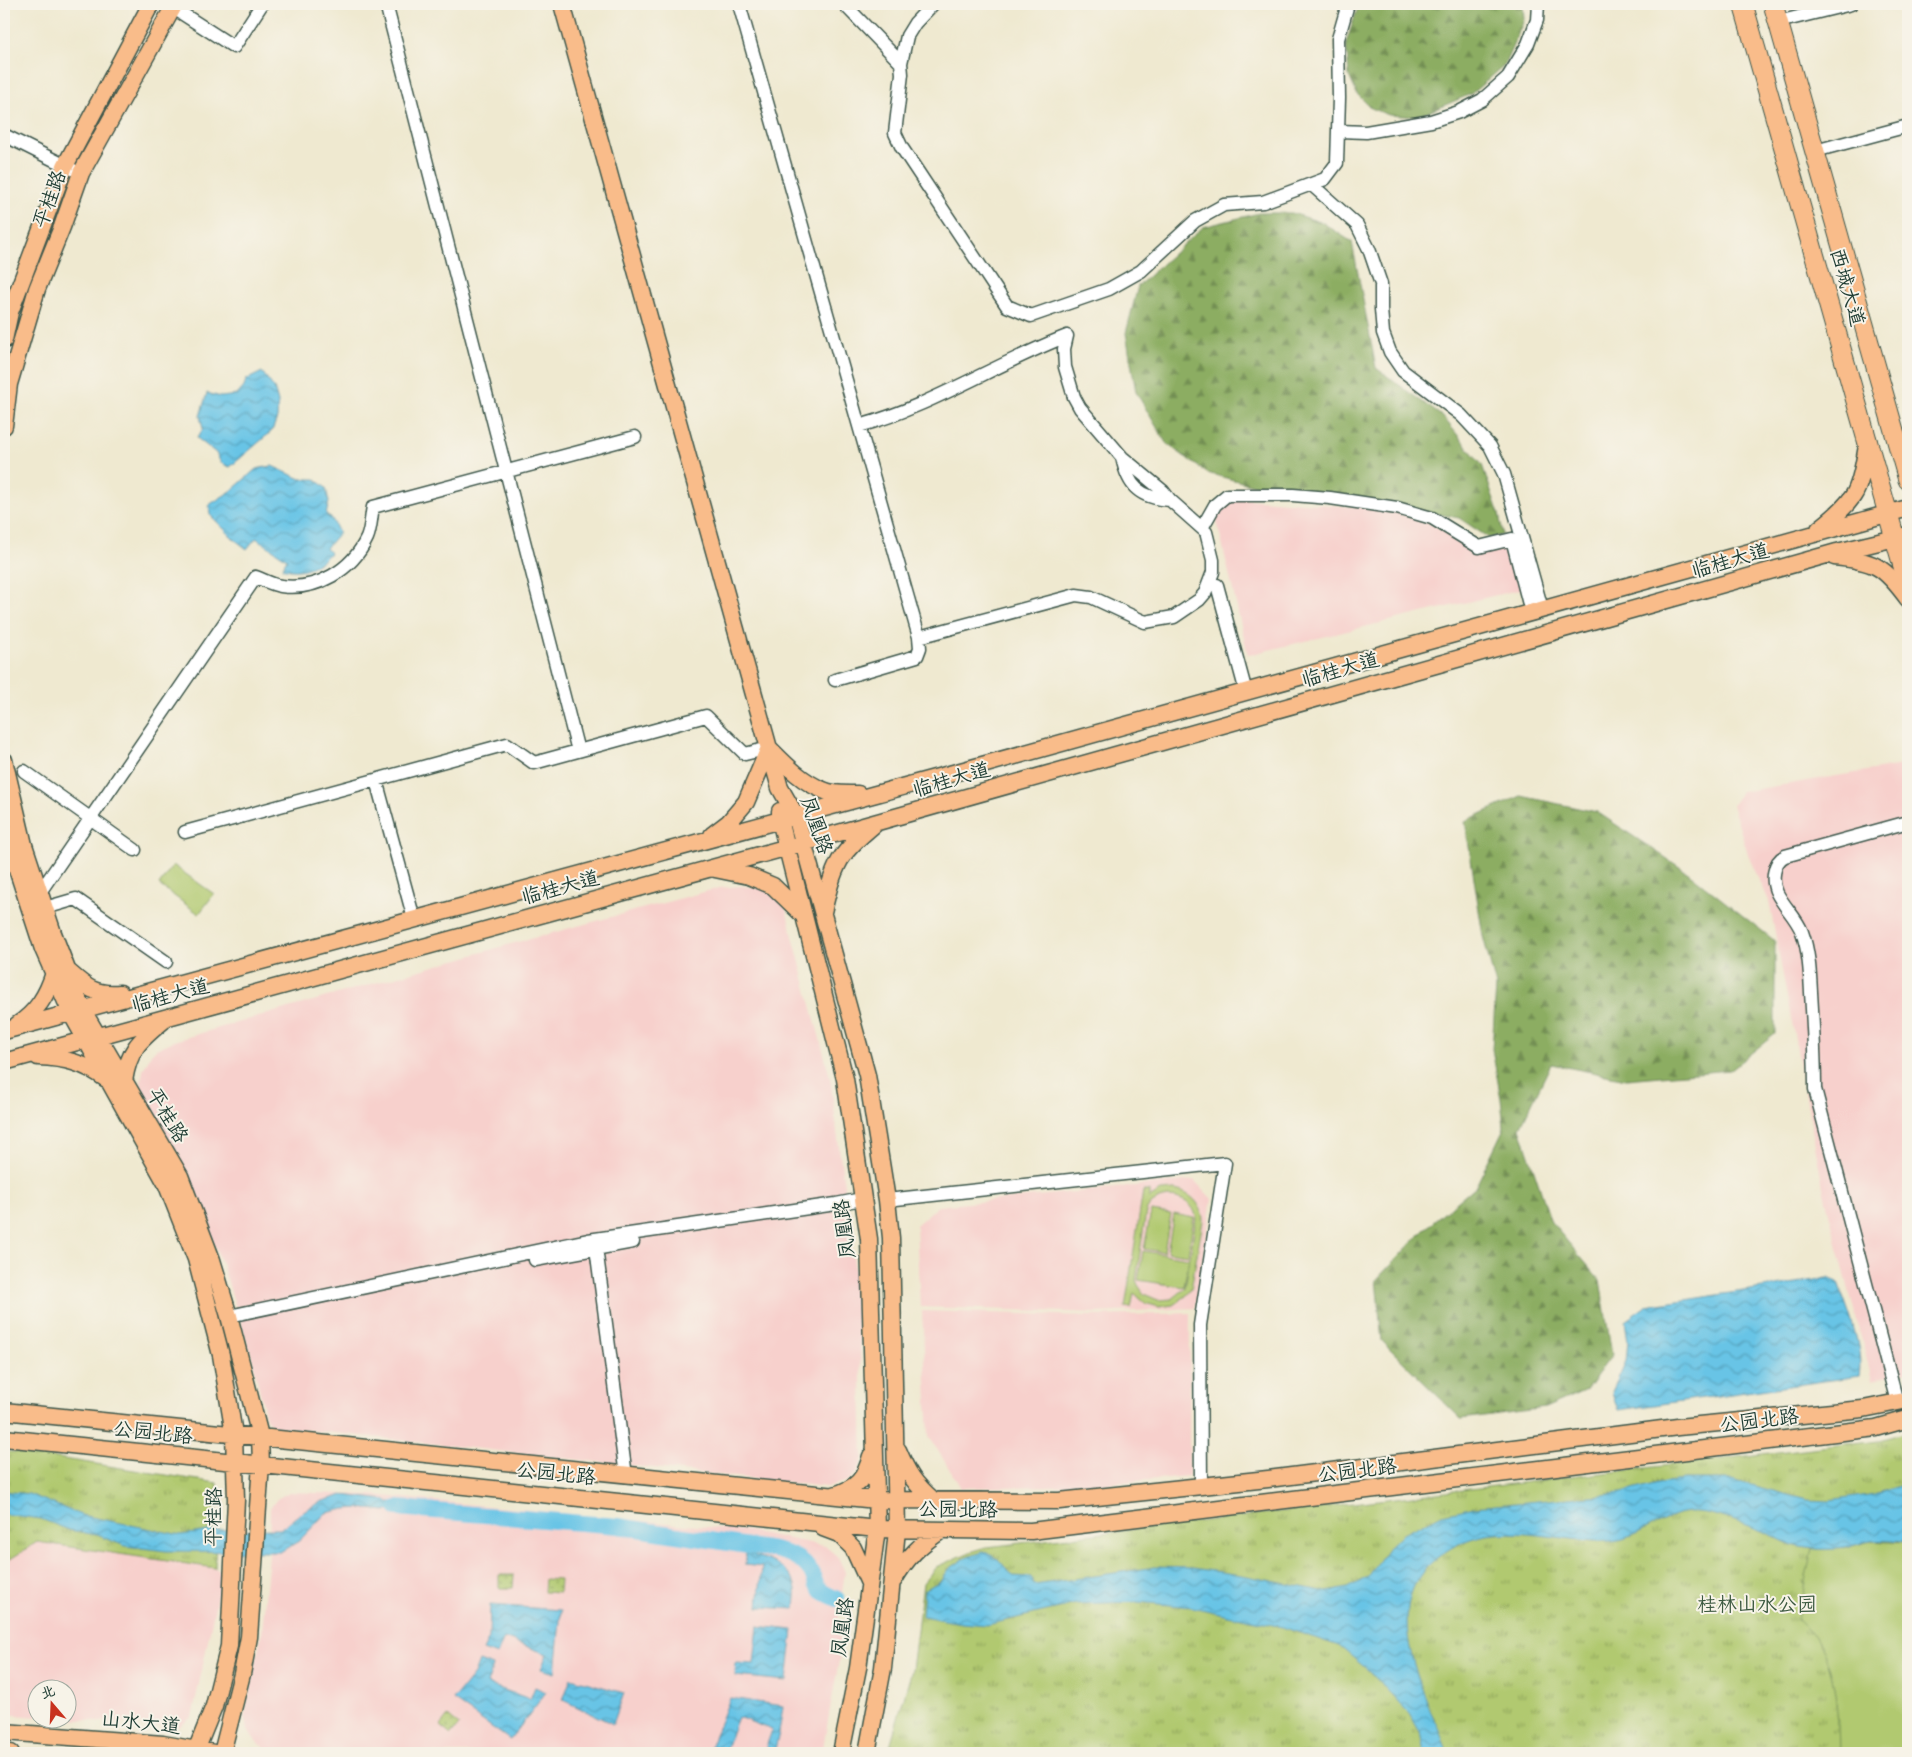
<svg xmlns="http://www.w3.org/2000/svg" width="1912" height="1757" font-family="Caveat,'LXGW WenKai TC',sans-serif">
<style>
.built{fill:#f7d0cc}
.grass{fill:url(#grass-dots);stroke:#688352}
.forest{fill:url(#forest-firs);stroke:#56754b}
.park{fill:url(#park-tufts);stroke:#688352}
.pitch{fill:#b1c96f;stroke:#688352;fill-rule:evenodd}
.water{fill:url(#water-waves);stroke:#44808d}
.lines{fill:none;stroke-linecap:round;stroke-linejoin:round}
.river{stroke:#68c4e6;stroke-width:16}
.minor-casing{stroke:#3e574b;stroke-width:15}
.major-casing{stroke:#3e574b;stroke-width:19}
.highway-casing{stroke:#3e574b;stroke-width:21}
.minor{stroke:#fff;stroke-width:12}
.major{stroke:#f9bc8a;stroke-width:16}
.highway{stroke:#f9bc8a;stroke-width:19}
.labels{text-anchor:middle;stroke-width:4;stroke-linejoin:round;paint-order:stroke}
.street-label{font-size:20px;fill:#1f3d34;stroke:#f7f3e8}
.park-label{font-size:20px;fill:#3c5940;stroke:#f7f3e8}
</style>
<defs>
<pattern id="grass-dots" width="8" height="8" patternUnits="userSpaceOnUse" patternTransform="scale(1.25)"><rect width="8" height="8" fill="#b1c96f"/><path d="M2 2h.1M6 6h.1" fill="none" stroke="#8fa45c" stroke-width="1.8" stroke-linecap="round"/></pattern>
<pattern id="forest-firs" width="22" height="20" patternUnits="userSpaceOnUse" patternTransform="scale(1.25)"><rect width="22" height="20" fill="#8cad62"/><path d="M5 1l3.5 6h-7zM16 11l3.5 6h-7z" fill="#728e52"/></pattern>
<pattern id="park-tufts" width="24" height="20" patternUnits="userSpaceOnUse" patternTransform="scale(1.25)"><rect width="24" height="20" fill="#b1c96f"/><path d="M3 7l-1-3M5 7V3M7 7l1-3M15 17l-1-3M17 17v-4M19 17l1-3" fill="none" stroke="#8fa45c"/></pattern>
<pattern id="water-waves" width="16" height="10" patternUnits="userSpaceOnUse" patternTransform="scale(1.25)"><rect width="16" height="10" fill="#68c4e6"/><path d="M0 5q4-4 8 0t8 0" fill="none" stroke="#55a0bb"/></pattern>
</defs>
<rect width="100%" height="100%" fill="#f7f3e8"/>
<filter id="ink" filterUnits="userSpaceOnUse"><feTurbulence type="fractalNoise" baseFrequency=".02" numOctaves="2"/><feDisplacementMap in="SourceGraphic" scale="10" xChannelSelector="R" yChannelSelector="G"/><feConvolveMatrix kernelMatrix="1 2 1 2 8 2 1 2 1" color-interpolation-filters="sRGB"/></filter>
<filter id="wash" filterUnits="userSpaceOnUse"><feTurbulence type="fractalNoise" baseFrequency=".0096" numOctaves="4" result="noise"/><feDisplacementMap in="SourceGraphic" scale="20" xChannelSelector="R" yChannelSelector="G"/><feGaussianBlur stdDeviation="1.12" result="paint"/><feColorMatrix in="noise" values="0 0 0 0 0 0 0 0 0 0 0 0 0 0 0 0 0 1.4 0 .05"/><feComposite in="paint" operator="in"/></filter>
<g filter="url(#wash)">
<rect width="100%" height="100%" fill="#efe9d0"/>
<!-- built -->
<path class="built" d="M 1230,498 L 1400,510 L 1412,513 L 1471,546 L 1518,540 L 1530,587 L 1248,655 L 1214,509 Z
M 1908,764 L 1908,1372 L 1872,1380 L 1824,1193 L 1769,901 L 1750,860 L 1732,805 L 1741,792 Z
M 741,886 L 761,888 L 772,892 L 785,906 L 830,1077 L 859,1302 L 863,1458 L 858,1471 L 848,1481 L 827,1487 L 272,1426 L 266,1418 L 251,1354 L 222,1264 L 187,1176 L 143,1093 L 141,1083 L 143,1070 L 151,1054 L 156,1049 L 174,1041 L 511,944 L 719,888 Z
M 1194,1180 L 1212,1199 L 1195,1308 L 1095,1313 L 920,1307 L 916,1225 L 938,1206 Z
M 922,1311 L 1092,1316 L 1190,1313 L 1189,1476 L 1092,1485 L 961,1488 L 929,1436 Z
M 289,1492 L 373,1495 L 749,1531 L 825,1546 L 838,1557 L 845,1572 L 838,1622 L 841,1650 L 822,1753 L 273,1753 L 256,1741 L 249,1732 L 244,1718 L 262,1633 L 269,1554 L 270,1508 L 277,1499 Z
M 37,1542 L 215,1568 L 222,1573 L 192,1717 L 178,1727 L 68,1719 L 68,1690 L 38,1690 L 37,1717 L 4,1714 L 4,1563 Z"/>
<!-- grass -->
<path class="grass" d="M 499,1575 L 514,1575 L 513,1588 L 499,1588 Z
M 545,1579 L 560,1580 L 559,1593 L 544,1592 Z
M 448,1716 L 459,1725 L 451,1735 L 440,1726 Z"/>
<!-- forest -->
<path class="forest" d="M 1359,4 L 1523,4 L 1524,20 L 1504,66 L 1471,94 L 1417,117 L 1389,115 L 1371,108 L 1357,94 L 1349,76 L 1346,43 Z
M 1259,213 L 1292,213 L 1323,223 L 1352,242 L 1376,368 L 1443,417 L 1482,465 L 1499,514 L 1503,535 L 1489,538 L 1459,518 L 1320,492 L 1257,486 L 1207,473 L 1166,443 L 1136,392 L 1126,333 L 1138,286 L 1203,227 Z
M 1521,796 L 1597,812 L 1687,872 L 1775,941 L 1775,1034 L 1730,1070 L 1626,1079 L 1551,1064 L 1520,1128 L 1551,1222 L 1600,1280 L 1612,1355 L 1586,1390 L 1545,1408 L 1461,1419 L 1382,1341 L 1376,1280 L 1425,1229 L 1476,1186 L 1504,1128 L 1501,1099 L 1492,1049 L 1496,986 L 1483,936 L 1465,821 Z"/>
<!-- park -->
<path class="park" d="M 1908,1432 L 1908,1753 L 888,1753 L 912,1670 L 923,1583 L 936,1567 L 970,1552 L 987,1547 L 1879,1440 Z
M 4,1452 L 19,1452 L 217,1483 L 215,1568 L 37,1542 L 4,1563 Z"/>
<!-- pitch -->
<path class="pitch" d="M 173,865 L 214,894 L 199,914 L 159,885 Z
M 1174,1190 C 1190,1192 1203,1204 1203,1221 L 1191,1289 L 1186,1296 L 1173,1305 L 1159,1307 L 1145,1303 L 1134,1293 L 1131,1308 L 1125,1307 L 1143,1191 L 1149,1191 L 1149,1198 L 1161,1191 ZM 1170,1197 C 1182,1198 1194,1204 1196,1217 L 1185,1288 L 1182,1291 L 1172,1299 L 1158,1300 L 1144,1294 L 1138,1285 L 1136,1280 L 1146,1212 C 1150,1202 1159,1198 1170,1197 Z
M 1151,1211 L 1171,1214 L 1164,1252 L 1144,1249 Z
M 1174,1214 L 1194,1218 L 1188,1255 L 1167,1252 Z
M 1143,1251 L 1189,1258 L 1184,1287 L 1138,1280 Z
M 1869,1541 L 1908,1543 L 1908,1753 L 1839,1753 C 1838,1717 1837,1670 1816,1639 C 1811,1632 1803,1626 1797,1620 L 1812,1548 L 1845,1548 Z"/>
<!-- water -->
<path class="water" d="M 262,372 L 274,388 L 278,402 L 277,418 L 272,431 L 230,467 L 221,463 L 216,453 L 197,438 L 203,429 L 200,416 L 207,393 L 221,397 L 237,395 L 244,387 L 246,380 Z
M 272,466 L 301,479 L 315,479 L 326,488 L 329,502 L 326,515 L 332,519 L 339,533 L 326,548 L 330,553 C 318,567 300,574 282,568 L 287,559 L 256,538 L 247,549 L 234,539 L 210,515 L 209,505 L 231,491 L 256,469 Z
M 1828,1278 L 1838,1282 C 1847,1308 1864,1348 1859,1376 L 1618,1410 L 1612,1392 L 1626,1361 L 1628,1341 L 1625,1321 L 1646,1306 Z
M 1684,1480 L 1732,1480 L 1807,1500 L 1829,1501 L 1875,1494 L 1908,1483 L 1908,1543 C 1896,1541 1883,1540 1871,1541 C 1862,1542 1853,1546 1845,1548 C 1830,1550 1811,1550 1796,1546 C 1789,1544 1782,1541 1775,1537 C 1754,1528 1712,1510 1689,1512 C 1659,1515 1639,1539 1612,1541 C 1573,1543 1534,1530 1495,1534 C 1473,1536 1454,1544 1437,1558 C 1374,1606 1427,1697 1448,1753 L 1424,1753 L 1420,1732 L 1409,1713 L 1368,1670 L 1339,1646 L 1282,1627 L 1192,1607 L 1137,1602 L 1076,1604 L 987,1625 L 961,1623 L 922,1616 L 924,1590 L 942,1580 L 949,1569 L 965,1558 L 983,1552 L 988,1553 L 998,1559 L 1013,1576 L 1031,1577 L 1034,1585 L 1155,1567 L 1192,1568 L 1242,1575 L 1327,1592 L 1347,1588 L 1368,1577 L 1391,1544 L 1403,1534 L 1442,1514 L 1474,1507 L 1622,1493 L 1657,1483 Z
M 4,1491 L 29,1494 L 81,1515 L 181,1535 L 216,1530 L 280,1529 L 305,1510 L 323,1501 L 343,1495 L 385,1500 L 397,1508 L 385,1511 L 359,1508 L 345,1509 L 326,1513 L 299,1541 L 280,1552 L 166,1551 L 125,1546 L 97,1535 L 69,1530 L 41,1519 L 4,1514 Z
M 746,1553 C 765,1559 792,1565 796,1589 C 797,1595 795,1603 795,1609 L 758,1607 L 762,1567 L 745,1565 Z
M 490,1605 L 561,1610 L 555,1673 L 541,1669 L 547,1654 L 504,1638 L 497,1655 L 483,1650 L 489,1638 Z
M 758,1626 L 793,1630 L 787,1681 L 735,1676 L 736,1663 L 754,1664 Z
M 479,1661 L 493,1666 L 487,1684 L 530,1699 L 535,1687 L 546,1692 L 510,1740 L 453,1700 L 474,1674 Z
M 571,1678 L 624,1693 L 613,1724 L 563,1700 Z
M 730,1698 L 783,1706 L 779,1733 L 774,1753 L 764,1753 L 772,1730 L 738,1717 L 724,1753 L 708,1753 Z"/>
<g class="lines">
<!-- river -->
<path class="river" d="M 397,1508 L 618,1526 L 774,1550 C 787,1553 799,1556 808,1568 C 813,1573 814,1580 817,1586 C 821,1593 830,1595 837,1599"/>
</g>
</g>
<g filter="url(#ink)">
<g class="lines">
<!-- minor casing -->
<g class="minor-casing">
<path id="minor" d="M 386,4 L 578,751
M 739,4 L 919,637 L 920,648 L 917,656 L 835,680
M 844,4 L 901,63
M 933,4 L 915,23 L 907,36 L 901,63 L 902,74 L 895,133 L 902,148 L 1007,306 L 1031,316 L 1109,289 L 1141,271 L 1195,221 L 1224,205 L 1263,202 L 1325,179 L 1337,163 L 1339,98 L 1338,39 L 1348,4
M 172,7 L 234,47 L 262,4
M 1778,22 L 1851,4
M 1339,131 L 1366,132 L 1431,121 L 1459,112 L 1482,100 L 1508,77 L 1528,44 L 1537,20 L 1538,4
M 4,135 L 72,169
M 1815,151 L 1908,126
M 1312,185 L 1357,225 L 1369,249 L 1381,284 L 1381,309 L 1383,333 L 1390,352 L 1403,371 L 1461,415 L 1490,446 L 1504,474 L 1542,609
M 859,426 C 932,406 997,363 1067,336
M 1122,457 C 1128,487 1140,498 1170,500
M 1202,528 L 1215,505 L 1227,495 L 1293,495 L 1330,498 L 1397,508 L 1432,518 L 1479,547 L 1512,539 L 1531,612
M 1217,585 L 1246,692
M 919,637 L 1076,595 L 1091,597 L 1145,622 L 1174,617 L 1199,600 L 1205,593 L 1213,572 L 1213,560 L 1206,532 L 1170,500 L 1163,491 L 1122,457 L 1080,408 L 1074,397 L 1065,367 L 1064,349 L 1067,336
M 24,771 L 135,850
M 376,780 L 414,919
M 185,832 L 507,744 L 534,763 L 706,716 L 745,754 L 769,748
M 40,892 L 256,577 C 264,580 273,585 281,586 C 317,591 352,570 367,538 C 371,529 371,516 373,507 L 635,437
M 45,908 L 76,899 L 166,962
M 887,1200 L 1225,1163 L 1200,1325 L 1201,1486
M 595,1240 L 626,1476
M 535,1260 L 633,1242
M 229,1316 L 588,1240 L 836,1204 L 862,1199
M 1897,1402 L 1815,1089 C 1815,1056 1813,1025 1811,992 C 1810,973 1809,951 1802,932 C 1796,917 1784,907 1777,893 C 1771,881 1773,862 1785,856 L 1908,822"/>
</g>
<!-- major casing -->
<g class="major-casing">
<path id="major" d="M 562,4 L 780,788 L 796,816 L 867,1075 L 887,1200 L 891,1238 L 897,1530 L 883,1668 L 867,1753
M 4,340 L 10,312 L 65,166 L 151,4
M 4,426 L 9,384 L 37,289 L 62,227 L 81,173 L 175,4
M 1819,529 C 1832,519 1844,509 1853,496 C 1862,483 1865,456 1868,440
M 1834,557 C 1875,561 1884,566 1908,599
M 4,760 L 24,845 L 53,933 L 82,1009 L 180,1176 L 212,1260 L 229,1316 L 260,1436 L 261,1464 L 249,1637 L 242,1674 L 222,1753
M 780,811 L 780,820 L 845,1079 L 869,1239 L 877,1529 L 858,1668 L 841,1753
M 4,829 L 43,949 L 71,1013 L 166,1183 L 196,1259 L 221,1355 L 234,1434 L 236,1500 L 229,1646 L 214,1706 L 195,1753
M 712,835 L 729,822 L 746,802 L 769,748 C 785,764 802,782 823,790 C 833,795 847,794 858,794
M 715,869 L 749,876 L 773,886 L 803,915
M 823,912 C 827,895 831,876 840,860 C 849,846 862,835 875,824
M 69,972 C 87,988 95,995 120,993
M 17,1025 C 37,1012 47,995 54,973
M 4,1031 L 968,769 L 1908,508
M 38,1057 C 65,1058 85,1063 106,1079
M 4,1062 L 803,843 L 1837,552 L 1908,535
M 124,1081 C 129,1049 139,1041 163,1021
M 4,1411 L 876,1500 L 1059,1501 L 1268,1479 L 1678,1427 L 1863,1409 L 1908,1400
M 4,1438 L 877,1529 L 1031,1531 L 1876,1428 L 1908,1419
M 898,1450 C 908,1474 914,1483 933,1500
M 834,1495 C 857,1488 865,1479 871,1456
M 823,1528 L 839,1534 L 853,1548 L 869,1583
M 894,1580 C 906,1558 921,1544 942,1530
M 4,1732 L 163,1744 L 214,1753
M 4,1753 L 11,1753"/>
</g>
<!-- highway casing -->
<g class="highway-casing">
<path id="highway" d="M 1743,4 L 1908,584
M 1773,4 L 1908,480"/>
</g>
<!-- minor -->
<use href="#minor" class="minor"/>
<!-- major -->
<use href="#major" class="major"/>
<!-- highway -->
<use href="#highway" class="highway"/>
</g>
</g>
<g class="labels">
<!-- street labels -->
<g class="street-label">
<text transform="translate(49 199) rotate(-70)" y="7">平桂路</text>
<text transform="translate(1848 287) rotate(74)" y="7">西城大道</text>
<text transform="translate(1730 560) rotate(-16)" y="7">临桂大道</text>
<text transform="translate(1340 669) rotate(-16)" y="7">临桂大道</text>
<text transform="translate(951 779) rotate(-16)" y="7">临桂大道</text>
<text transform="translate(817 825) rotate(71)" y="7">凤凰路</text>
<text transform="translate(560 887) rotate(-15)" y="7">临桂大道</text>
<text transform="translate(170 995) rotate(-15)" y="7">临桂大道</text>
<text transform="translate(168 1115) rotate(59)" y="7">平桂路</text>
<text transform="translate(844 1229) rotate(-97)" y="7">凤凰路</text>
<text transform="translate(1759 1420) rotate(-7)" y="7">公园北路</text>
<text transform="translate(153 1432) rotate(6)" y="7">公园北路</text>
<text transform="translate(1357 1470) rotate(-7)" y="7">公园北路</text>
<text transform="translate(556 1473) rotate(6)" y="7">公园北路</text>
<text transform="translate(958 1509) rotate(1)" y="7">公园北路</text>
<text transform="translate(213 1517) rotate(-89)" y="7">平桂路</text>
<text transform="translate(842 1627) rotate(-82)" y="7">凤凰路</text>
<text transform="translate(141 1722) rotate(6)" y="7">山水大道</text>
</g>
<!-- park labels -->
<g class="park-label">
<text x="1757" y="1611">桂林山水公园</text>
</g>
</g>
<!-- margin -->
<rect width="1912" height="1757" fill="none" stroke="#f7f3e8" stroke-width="20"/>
<!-- north arrow -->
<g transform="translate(52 1704) rotate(341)"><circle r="24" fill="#f7f3e8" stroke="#a1aaa0"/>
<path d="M0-4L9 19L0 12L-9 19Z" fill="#c8321e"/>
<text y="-8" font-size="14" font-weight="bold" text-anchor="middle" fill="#1f3d34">北</text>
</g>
</svg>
